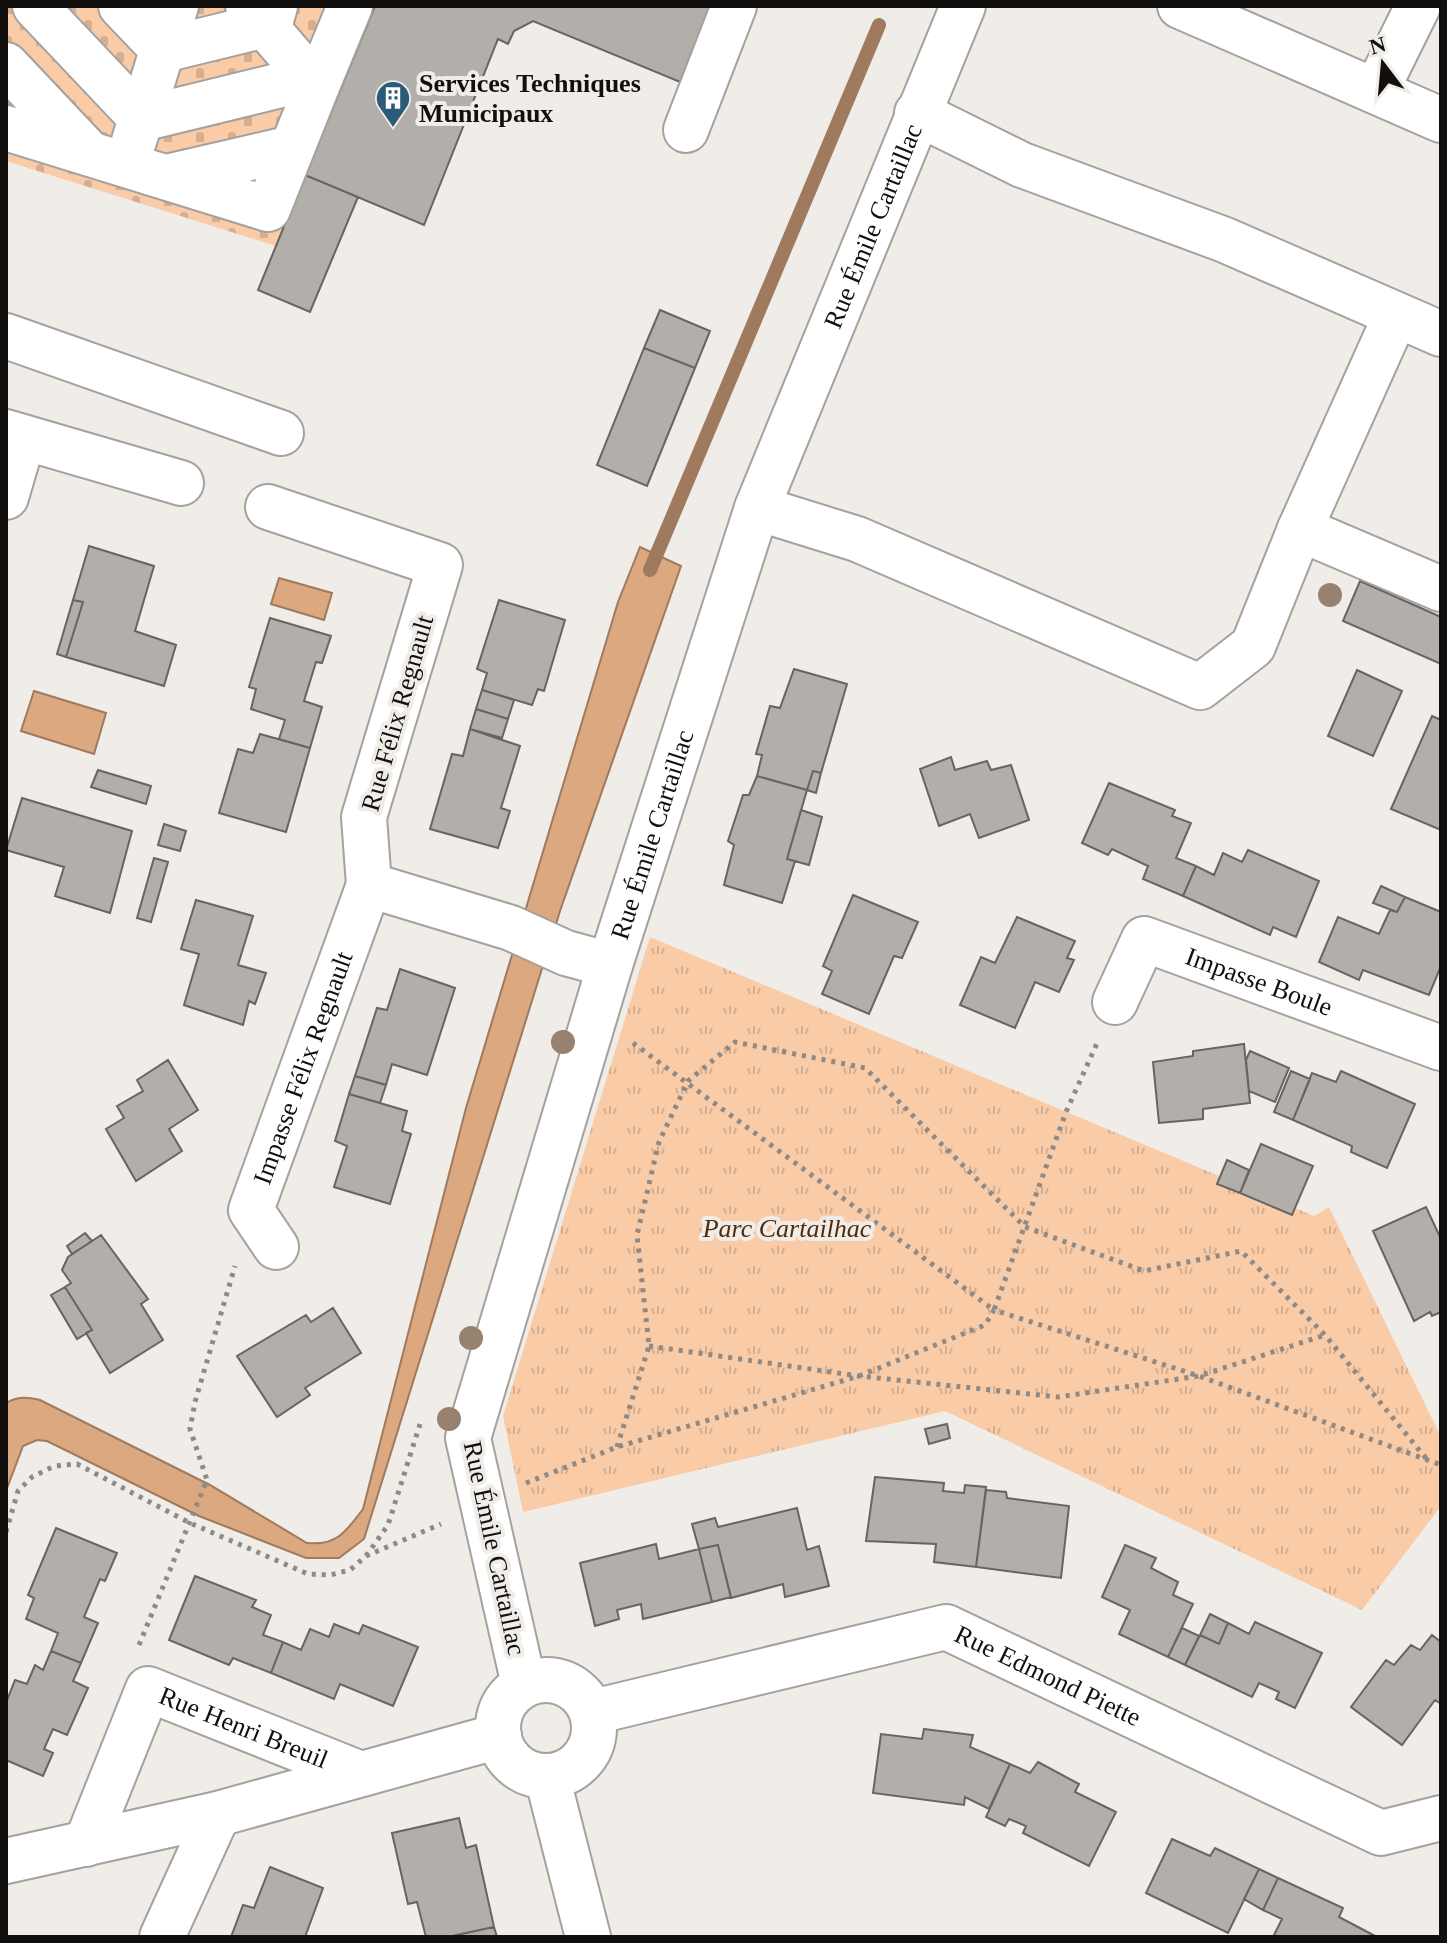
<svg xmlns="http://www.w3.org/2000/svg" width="1447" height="1943" font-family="'Times New Roman',serif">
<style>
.cemetery{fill:url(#cemetery-stones)}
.park{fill:url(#park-tufts)}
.water{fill:#dba880;stroke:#9f7a5e;stroke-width:2}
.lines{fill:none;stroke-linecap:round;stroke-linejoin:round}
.stream{stroke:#9f7a5e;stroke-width:14}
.building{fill:#b2aeaa;stroke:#686461;stroke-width:2}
.minor-casing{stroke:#a5a19e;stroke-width:48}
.path{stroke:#8d8a88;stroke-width:5;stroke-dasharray:4 6;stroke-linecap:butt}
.minor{stroke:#fff;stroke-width:44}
.tree{fill:#97826f}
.labels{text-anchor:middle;stroke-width:8;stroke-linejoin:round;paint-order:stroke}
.poi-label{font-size:26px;font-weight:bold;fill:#12100f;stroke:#f0ece8;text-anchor:start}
.street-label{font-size:26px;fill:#12100f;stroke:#f0ece8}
.park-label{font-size:26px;font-style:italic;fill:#4e2c0c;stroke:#f0ece8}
</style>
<defs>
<pattern id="cemetery-stones" width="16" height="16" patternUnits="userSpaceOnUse" patternTransform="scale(2)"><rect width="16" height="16" fill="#facba7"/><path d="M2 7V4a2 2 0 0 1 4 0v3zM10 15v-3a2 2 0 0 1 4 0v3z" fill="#d5ad8f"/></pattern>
<pattern id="park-tufts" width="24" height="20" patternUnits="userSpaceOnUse" patternTransform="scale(2)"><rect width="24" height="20" fill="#facba7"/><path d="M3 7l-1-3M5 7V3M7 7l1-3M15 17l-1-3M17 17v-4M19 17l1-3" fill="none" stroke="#d5ad8f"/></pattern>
</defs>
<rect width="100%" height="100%" fill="#f0ece8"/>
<!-- cemetery -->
<path class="cemetery" d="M 6,6 L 375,6 L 276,246 L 6,161 Z"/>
<!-- park -->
<path class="park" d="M 650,937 L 1314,1216 L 1329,1207 L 1441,1437 L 1441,1506 L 1362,1610 L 945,1411 L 523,1512 L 503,1416 Z"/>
<!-- water -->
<path class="water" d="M 640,547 L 681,566 L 560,911 L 364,1539 L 339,1558 L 306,1558 L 199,1516 L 47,1441 L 37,1440 L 23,1446 L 6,1491 L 6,1403 C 18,1396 27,1397 40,1400 L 210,1485 L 307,1543 C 336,1546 346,1532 363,1509 L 466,1108 L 618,602 Z
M 279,578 L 332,593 L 324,620 L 271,604 Z
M 34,691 L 106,713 L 94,754 L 21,731 Z"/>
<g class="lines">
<!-- stream -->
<path class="stream" d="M 650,570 L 879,25"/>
</g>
<!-- building -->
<path class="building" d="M 375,6 L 710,6 L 680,82 L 533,21 L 514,31 L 508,44 L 498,39 L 424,225 L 305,175 Z
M 305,175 L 358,197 L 310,312 L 258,290 Z
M 660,310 L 710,331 L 695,368 L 644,348 Z
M 644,348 L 695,368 L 647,486 L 597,465 Z
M 89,546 L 154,566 L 135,631 L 176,645 L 164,686 L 66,657 L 83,602 L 73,600 Z
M 1360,581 L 1441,617 L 1441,664 L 1343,621 Z
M 73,600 L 83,602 L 66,657 L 57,654 Z
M 499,600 L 565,620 L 544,691 L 538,689 L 532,705 L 482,690 L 487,673 L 477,669 Z
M 270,618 L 331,636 L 322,663 L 316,662 L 304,701 L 322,707 L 310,748 L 279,739 L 285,720 L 251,709 L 256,689 L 249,687 Z
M 794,669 L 847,684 L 821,773 L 813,771 L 807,790 L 757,776 L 762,755 L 756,754 L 770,706 L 780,708 Z
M 1357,670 L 1402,691 L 1373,756 L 1328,736 Z
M 482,690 L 514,700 L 508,719 L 476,709 Z
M 476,709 L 508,719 L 502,738 L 470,729 Z
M 1432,716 L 1441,720 L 1441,830 L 1391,809 Z
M 470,729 L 520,746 L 501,808 L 510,811 L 498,848 L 430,829 L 452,754 L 463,756 Z
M 260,734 L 310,748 L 286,832 L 219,813 L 238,749 L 253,753 Z
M 951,757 L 955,770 L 987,761 L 991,770 L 1011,765 L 1029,820 L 979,838 L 970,814 L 939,826 L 920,769 Z
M 98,770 L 151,786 L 146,804 L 91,787 Z
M 813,771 L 821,773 L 816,793 L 807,790 Z
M 757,776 L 807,790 L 787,859 L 795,861 L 782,903 L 724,885 L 734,845 L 728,841 L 743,795 L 749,795 Z
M 1109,783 L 1175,810 L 1172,816 L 1191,823 L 1176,858 L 1196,866 L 1183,896 L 1143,879 L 1148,866 L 1112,849 L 1108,855 L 1082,843 Z
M 22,798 L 132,831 L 110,913 L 55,896 L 64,867 L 6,850 Z
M 801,810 L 822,817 L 809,865 L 787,859 Z
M 164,824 L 186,831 L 180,851 L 158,845 Z
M 1248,850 L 1319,881 L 1296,937 L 1273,927 L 1270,935 L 1183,896 L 1196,866 L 1214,875 L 1223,853 L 1242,862 Z
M 154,858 L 168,862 L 151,922 L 137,918 Z
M 1381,886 L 1405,897 L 1397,912 L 1373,903 Z
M 853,895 L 918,922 L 902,958 L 894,956 L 869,1014 L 822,994 L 832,971 L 823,966 Z
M 1405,897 L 1441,912 L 1441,966 L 1429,995 L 1363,970 L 1359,980 L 1319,962 L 1338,917 L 1379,934 L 1390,910 L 1397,912 Z
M 196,900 L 253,916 L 238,965 L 266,973 L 255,1004 L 249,1001 L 243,1025 L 184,1005 L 199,954 L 181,949 Z
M 1017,917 L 1075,941 L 1067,958 L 1074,960 L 1059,992 L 1035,982 L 1015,1028 L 960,1005 L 981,957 L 995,963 Z
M 400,969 L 455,988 L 427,1075 L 392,1064 L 386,1085 L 355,1076 L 377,1008 L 387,1010 Z
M 1244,1044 L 1250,1103 L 1203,1109 L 1203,1119 L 1159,1123 L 1153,1062 L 1193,1056 L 1193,1051 Z
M 1250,1051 L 1289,1068 L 1275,1102 L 1249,1091 L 1246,1060 Z
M 168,1060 L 198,1110 L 169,1129 L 182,1151 L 136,1181 L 106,1129 L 124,1118 L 117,1106 L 143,1091 L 137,1080 Z
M 1291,1071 L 1310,1079 L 1293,1120 L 1274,1112 Z
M 1341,1071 L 1415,1104 L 1387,1168 L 1351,1152 L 1352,1146 L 1293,1120 L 1312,1073 L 1336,1082 Z
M 355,1076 L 386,1085 L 380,1103 L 349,1094 Z
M 349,1094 L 407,1111 L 402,1131 L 411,1134 L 390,1204 L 334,1187 L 347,1146 L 335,1141 Z
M 1261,1144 L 1313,1166 L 1292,1215 L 1240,1193 Z
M 1227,1160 L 1249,1170 L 1240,1193 L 1217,1184 Z
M 1426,1207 L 1441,1239 L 1441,1312 L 1432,1316 L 1430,1312 L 1414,1321 L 1373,1231 Z
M 85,1233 L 92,1241 L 72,1254 L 67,1246 Z
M 101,1235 L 148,1299 L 141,1304 L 163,1340 L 110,1373 L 86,1333 L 92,1330 L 65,1287 L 71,1283 L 62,1270 L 68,1257 Z
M 65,1287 L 92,1330 L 77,1339 L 51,1295 Z
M 333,1308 L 361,1353 L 305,1388 L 310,1395 L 277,1417 L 237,1356 L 306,1315 L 311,1322 Z
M 947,1424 L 950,1438 L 929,1444 L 925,1429 Z
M 875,1477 L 944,1483 L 943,1491 L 964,1493 L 965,1485 L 986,1487 L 976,1567 L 934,1562 L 936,1544 L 866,1541 Z
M 986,1490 L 1006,1492 L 1007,1498 L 1069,1506 L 1061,1578 L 976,1567 Z
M 797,1508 L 807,1550 L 819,1546 L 829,1586 L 785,1597 L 783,1584 L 731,1598 L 718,1545 L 699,1549 L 692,1524 L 715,1518 L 718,1527 Z
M 56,1528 L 117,1553 L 105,1581 L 100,1579 L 84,1617 L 98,1623 L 81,1663 L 51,1651 L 58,1633 L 26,1619 L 34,1598 L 28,1595 Z
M 656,1544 L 659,1559 L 699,1549 L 712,1602 L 643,1619 L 641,1604 L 617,1610 L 619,1619 L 595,1626 L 580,1563 Z
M 718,1545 L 731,1597 L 712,1602 L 699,1549 Z
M 1125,1545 L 1156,1558 L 1151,1568 L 1178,1582 L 1173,1595 L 1193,1604 L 1168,1657 L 1119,1634 L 1130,1610 L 1102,1597 Z
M 195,1576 L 256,1600 L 252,1607 L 271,1615 L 263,1635 L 283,1642 L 271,1673 L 233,1658 L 229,1665 L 169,1640 Z
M 1210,1614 L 1228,1623 L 1219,1644 L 1200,1635 Z
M 1255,1622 L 1322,1653 L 1295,1708 L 1276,1699 L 1279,1692 L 1259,1683 L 1252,1697 L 1185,1665 L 1200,1635 L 1219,1644 L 1228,1623 L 1249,1634 Z
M 334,1624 L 359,1634 L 363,1625 L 418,1647 L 393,1706 L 340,1684 L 334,1699 L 271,1673 L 283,1642 L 301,1650 L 310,1629 L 329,1637 Z
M 1182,1628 L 1199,1636 L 1185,1665 L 1168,1657 Z
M 1432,1635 L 1441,1642 L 1441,1704 L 1435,1700 L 1402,1745 L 1351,1707 L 1386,1660 L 1394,1665 L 1411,1645 L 1420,1650 Z
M 51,1651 L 81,1663 L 73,1681 L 88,1688 L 67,1735 L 53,1729 L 44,1749 L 53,1753 L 43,1776 L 6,1760 L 6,1703 L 15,1680 L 27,1684 L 35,1665 L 43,1670 Z
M 924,1729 L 973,1735 L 970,1747 L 1010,1764 L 989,1809 L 965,1797 L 964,1805 L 873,1793 L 881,1734 L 922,1739 Z
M 1038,1762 L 1079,1784 L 1075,1792 L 1116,1812 L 1089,1866 L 1023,1833 L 1026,1826 L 1009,1819 L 1005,1826 L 986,1817 L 1010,1764 L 1030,1773 Z
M 459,1818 L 466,1848 L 476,1845 L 494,1927 L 448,1937 L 426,1937 L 417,1902 L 408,1904 L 392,1833 Z
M 1172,1839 L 1210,1856 L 1215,1848 L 1259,1869 L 1228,1933 L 1146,1893 Z
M 270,1867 L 323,1888 L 305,1937 L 231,1937 L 243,1905 L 254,1908 Z
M 1259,1869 L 1278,1878 L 1263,1910 L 1244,1899 Z
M 1278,1878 L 1343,1908 L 1339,1917 L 1377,1937 L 1273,1937 L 1282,1919 L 1263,1910 Z
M 494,1927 L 497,1937 L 448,1937 L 461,1934 Z"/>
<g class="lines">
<!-- minor casing -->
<g class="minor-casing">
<g id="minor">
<path d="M 35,6 L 142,119 L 310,78"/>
<path d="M 121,6 L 163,50 L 270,24 L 275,6"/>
<path d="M 1180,6 L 1441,120"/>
<path d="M 6,65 L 89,153"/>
<path d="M 317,86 L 350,6"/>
<path d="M 1377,89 L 1418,6"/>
<path d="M 917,113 L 1022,165 L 1225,240 L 1441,334"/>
<path d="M 6,128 L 268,209 L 317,86 L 248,6"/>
<path d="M 686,130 L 734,6"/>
<path d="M 134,141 L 176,6"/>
<path d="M 167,177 L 292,148"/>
<path d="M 6,336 L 281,433"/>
<path d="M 6,432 L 181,483"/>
<path d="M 6,497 L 23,439"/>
<path d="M 268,507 L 440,565 L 364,817 L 369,885 L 511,928 L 566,953 L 610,965"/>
<path d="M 757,508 L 857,539 L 1200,687 L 1253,646 L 1300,529 L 1396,315"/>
<path d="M 1300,529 L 1441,589"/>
<path id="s1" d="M 1115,1002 L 1144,939 L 1441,1048"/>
<path id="s2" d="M 276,1247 L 251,1210 L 369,885"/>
<circle cx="546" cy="1728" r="48"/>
<path id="s3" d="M 524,1685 L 468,1438 L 610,965 L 757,508 L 963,6"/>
<path id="s4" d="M 593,1712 L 946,1627 L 1381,1833 L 1441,1818"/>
<path d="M 547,1776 L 588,1937"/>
<path id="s5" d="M 86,1844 L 148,1689 L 361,1774"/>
<path d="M 6,1861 L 218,1814 L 499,1736"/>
<path d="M 162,1937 L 218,1814"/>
</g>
</g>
<!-- path -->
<path class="path" d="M 633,1043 L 994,1310 L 1066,1112 L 1098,1041
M 649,1346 L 859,1376 L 1058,1397 L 1199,1376 L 1325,1335
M 617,1447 L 649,1346 L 637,1235 L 659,1142 L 688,1081 L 735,1042 L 865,1068 L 1025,1227 L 1144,1271 L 1241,1251 L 1325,1335 L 1429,1462
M 526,1483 L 617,1447 L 859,1376 L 985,1325 L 994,1310 L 1199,1376 L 1441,1465
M 6,1532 L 18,1491 L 32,1477 L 54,1466 L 77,1464 L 190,1523 L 308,1574 L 330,1575 L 350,1570 L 366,1556 L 441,1524
M 366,1556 L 388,1525 L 421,1421
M 139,1645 L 207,1480 L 190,1429 L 195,1402 L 235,1266"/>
<!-- minor -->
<use href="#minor" class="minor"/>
</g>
<!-- trees -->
<g class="tree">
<circle cx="1330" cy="595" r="12"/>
<circle cx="563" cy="1042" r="12"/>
<circle cx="471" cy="1338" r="12"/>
<circle cx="449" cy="1419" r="12"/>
</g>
<!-- icons -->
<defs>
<g id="building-pin" transform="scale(1.8)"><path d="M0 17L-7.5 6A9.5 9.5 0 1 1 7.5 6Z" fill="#2b5b79" stroke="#f0ece8"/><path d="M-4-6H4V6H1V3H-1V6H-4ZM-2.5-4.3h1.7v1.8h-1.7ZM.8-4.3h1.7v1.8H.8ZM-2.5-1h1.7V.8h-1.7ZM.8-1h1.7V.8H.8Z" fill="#fff"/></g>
</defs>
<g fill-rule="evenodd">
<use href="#building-pin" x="393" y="98"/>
</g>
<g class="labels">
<!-- poi labels -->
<g class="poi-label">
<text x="419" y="92">Services Techniques<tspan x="419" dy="30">Municipaux</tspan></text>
</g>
<!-- street labels -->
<g class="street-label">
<text dy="9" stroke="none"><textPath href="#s3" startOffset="1532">Rue Émile Cartaillac</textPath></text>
<text transform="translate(397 713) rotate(-74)" y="9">Rue Félix Regnault</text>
<text dy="9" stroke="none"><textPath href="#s3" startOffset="884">Rue Émile Cartaillac</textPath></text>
<text dy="9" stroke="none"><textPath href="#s1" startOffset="192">Impasse Boule</textPath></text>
<text dy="9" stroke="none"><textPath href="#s2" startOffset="196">Impasse Félix Regnault</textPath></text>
<text transform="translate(495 1548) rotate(78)" y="9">Rue Émile Cartaillac</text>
<text dy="9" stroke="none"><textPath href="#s4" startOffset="476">Rue Edmond Piette</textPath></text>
<text dy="9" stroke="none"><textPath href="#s5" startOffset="270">Rue Henri Breuil</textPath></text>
</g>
<!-- park labels -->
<g class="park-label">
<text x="787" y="1237">Parc Cartailhac</text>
</g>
</g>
<!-- border -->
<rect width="1447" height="1943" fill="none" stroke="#12100f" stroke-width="16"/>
<!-- north arrow -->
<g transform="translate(1383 64) rotate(344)" stroke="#f0ece8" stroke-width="6" paint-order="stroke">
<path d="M0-6L14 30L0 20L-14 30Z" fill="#12100f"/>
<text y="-12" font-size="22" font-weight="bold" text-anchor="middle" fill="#12100f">N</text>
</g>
</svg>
